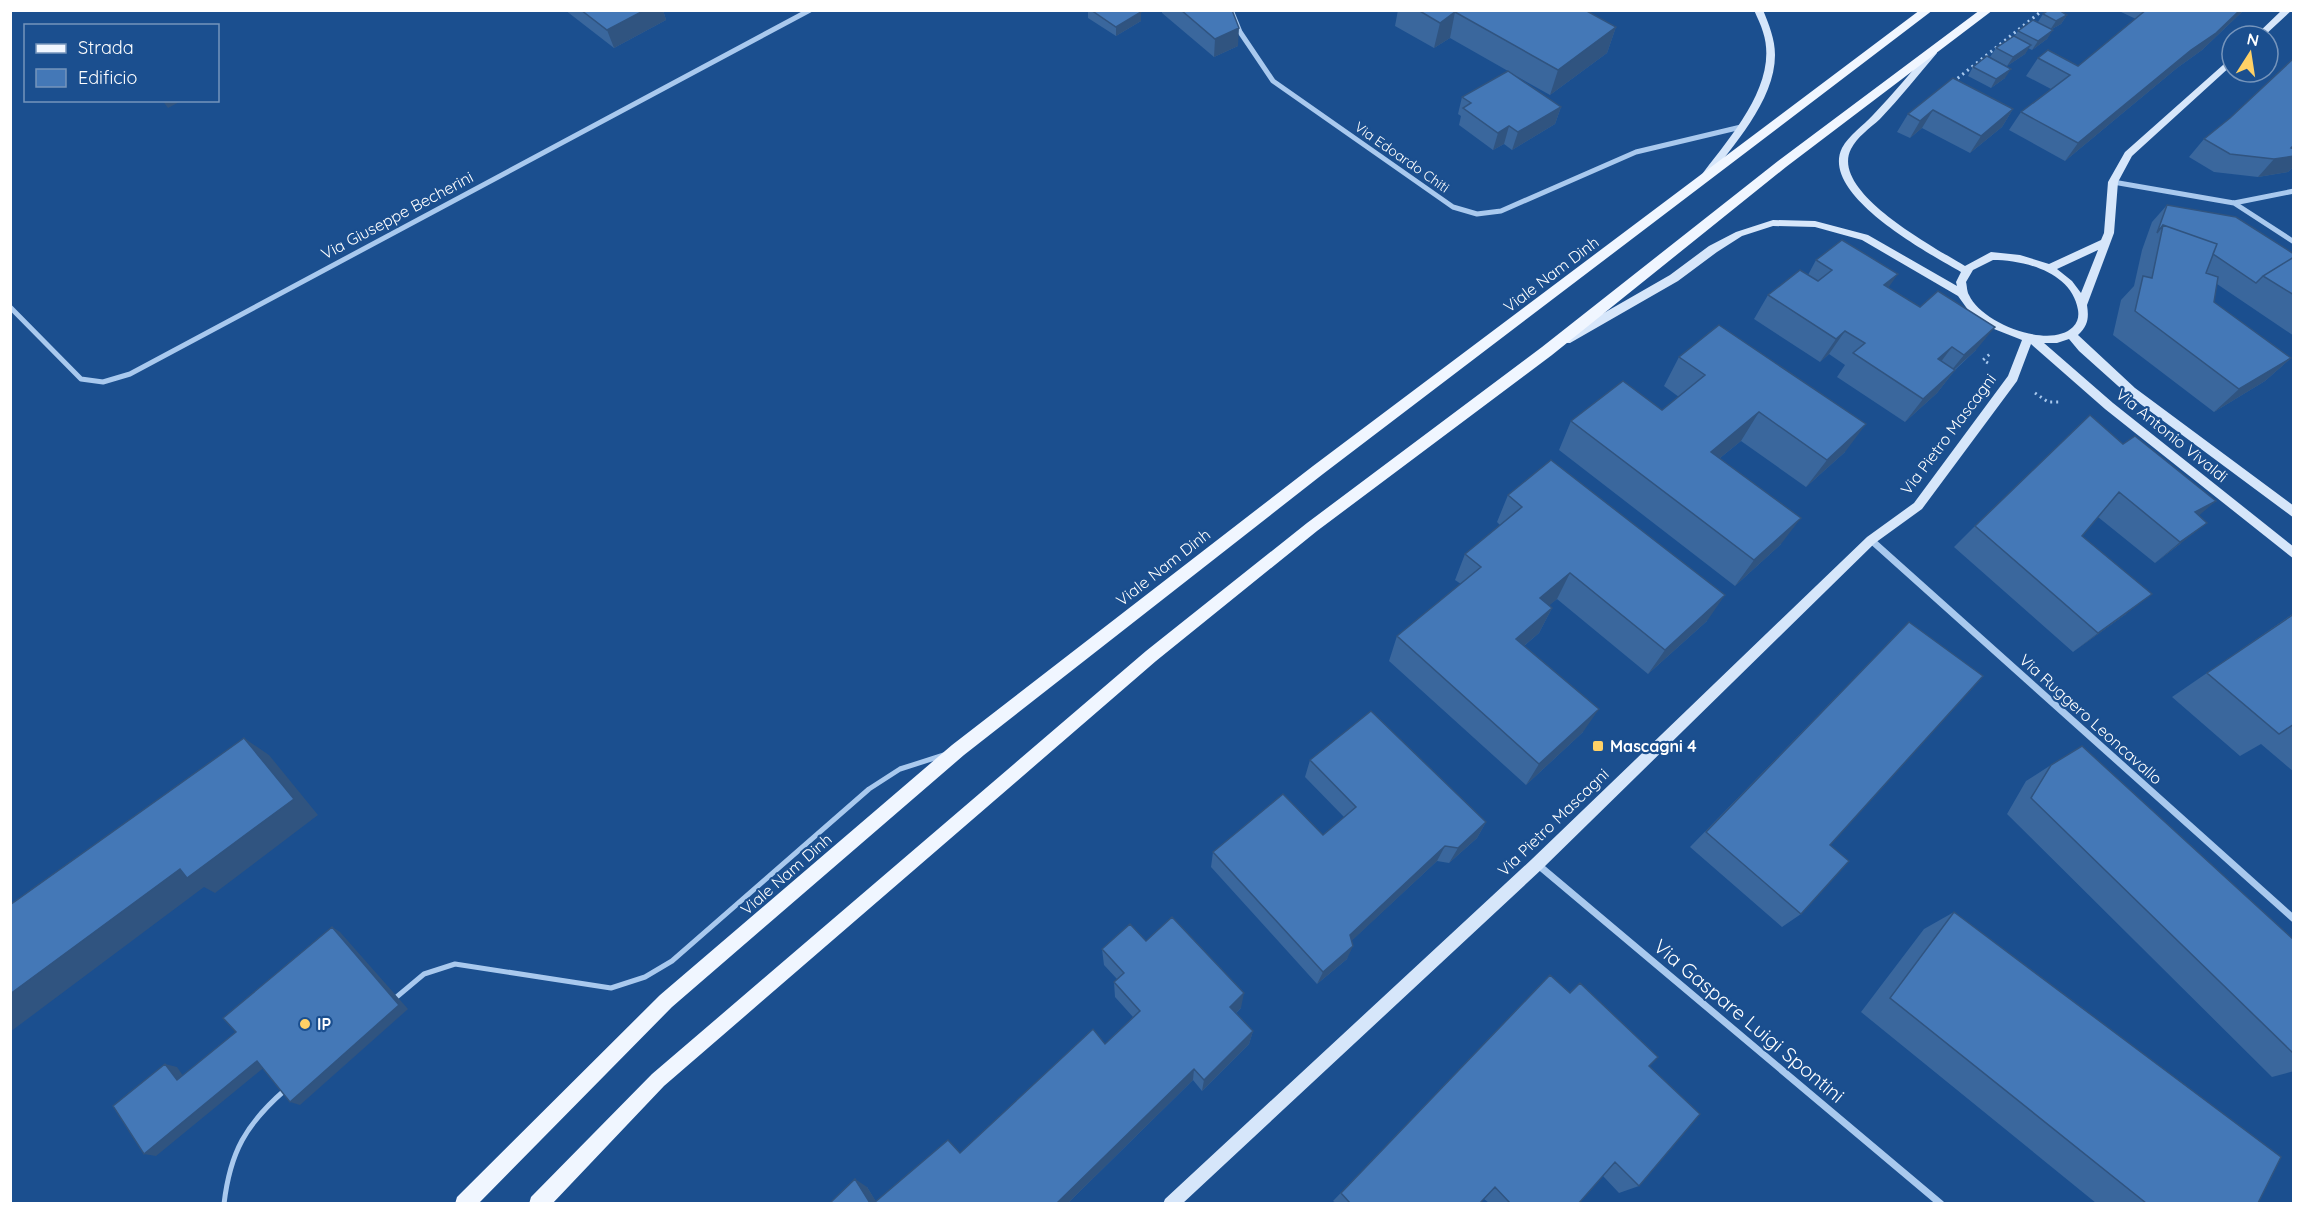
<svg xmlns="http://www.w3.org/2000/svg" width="2304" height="1214" font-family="Quicksand,sans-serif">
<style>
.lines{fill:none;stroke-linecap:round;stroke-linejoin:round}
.path{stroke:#a9c9ee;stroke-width:3;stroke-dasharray:2 4;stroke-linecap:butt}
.lane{stroke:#a9c9ee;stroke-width:5}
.street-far1{stroke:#a9c9ee;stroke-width:5}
.street{stroke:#a9c9ee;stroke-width:7}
.secondary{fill:#d6e6fa;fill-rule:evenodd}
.primary{fill:#f0f6ff;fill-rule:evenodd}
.wall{fill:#3a679d}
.shaded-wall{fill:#305480}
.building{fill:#4478b7;stroke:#305480;stroke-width:1.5}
.poi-dot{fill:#ffd166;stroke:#1b4f8f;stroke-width:2}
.labels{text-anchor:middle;stroke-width:4.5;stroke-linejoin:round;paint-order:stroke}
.far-street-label{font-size:14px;fill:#fff;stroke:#1b4f8f}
.street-label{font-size:16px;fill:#fff;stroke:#1b4f8f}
.poi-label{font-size:16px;font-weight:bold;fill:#fff;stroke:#1b4f8f;text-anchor:start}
.near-street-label{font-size:20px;fill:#fff;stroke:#1b4f8f}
</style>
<rect width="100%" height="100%" fill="#1b4f8f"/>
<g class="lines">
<!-- path -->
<path class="path" d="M 1953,82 L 2043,10
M 1988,363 L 1983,360 L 1990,354
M 2035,393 L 2048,402 L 2060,402"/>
<!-- lane -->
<path class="lane" d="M 393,1000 L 424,974 L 455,964 L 611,988 L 645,977 L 672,961 L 869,789 L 900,769 L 944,755
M 224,1204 C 230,1152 246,1124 285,1090"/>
<!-- street-far1 -->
<path class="street-far1" d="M 1231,10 L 1240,32 L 1273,81 L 1453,207 L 1477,214 L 1501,211 L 1636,152 L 1741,127
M 2113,182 L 2234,203 L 2294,191
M 2234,203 L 2294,242
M 10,307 L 81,379 L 103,382 L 130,374 L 810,10"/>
<!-- street -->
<path class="street" d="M 1871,540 L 2294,919
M 1537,864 L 1941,1204"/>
<!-- secondary -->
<path class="secondary" d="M 1754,10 L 1763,10 C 1769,25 1775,39 1775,55 C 1775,101 1732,147 1706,181 L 1700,181 L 1700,177 C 1728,139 1780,84 1763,32 C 1761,25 1757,17 1754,10 Z
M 2282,10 L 2292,10 L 2264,36 L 2255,36 Z
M 1934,48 L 1937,49 L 1937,53 C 1918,75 1900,98 1880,119 C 1870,128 1857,137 1851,149 C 1829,192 1936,248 1965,266 L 1991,252 L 2020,255 L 2049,264 L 2101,240 L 2104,233 L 2108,182 L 2125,152 L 2232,57 L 2232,65 L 2132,156 L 2118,182 L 2114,233 L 2087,305 C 2089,318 2088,326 2078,335 L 2135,388 L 2294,506 L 2294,518 L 2127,394 L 2079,351 L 2069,339 L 2057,343 L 2044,343 L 2113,403 L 2294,547 L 2294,559 L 2105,409 L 2031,344 L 2017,381 L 1922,509 L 1875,543 L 1542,869 L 1182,1204 L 1163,1204 L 1165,1199 L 1532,859 L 1867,537 L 1914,503 L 2008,376 L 2022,340 L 1989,327 L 1971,314 L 1958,296 L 1862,240 L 1815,227 L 1773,226 L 1742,236 L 1717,252 L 1678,281 L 1570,343 L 1562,343 L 1561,340 L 1562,337 L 1670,275 L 1709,246 L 1736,232 L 1773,220 L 1815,221 L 1868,235 L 1957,286 L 1956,282 L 1961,272 C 1930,254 1819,195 1842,148 C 1849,135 1863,126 1873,115 C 1893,94 1912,71 1931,49 ZM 2098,250 L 2081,293 L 2072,281 L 2057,269 ZM 1993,260 C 2024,260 2072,272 2078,310 C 2079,316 2078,322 2073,327 C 2050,350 1981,323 1969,295 C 1967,292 1967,286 1966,282 L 1973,270 Z"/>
<!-- primary -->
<path class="primary" d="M 1920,10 L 1933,10 L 1323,474 L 964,755 L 672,1007 L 478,1204 L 455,1204 L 457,1197 L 660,995 L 952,745 L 1313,466 Z
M 1980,10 L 1993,10 L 1786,167 L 1552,355 L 1317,531 L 1156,661 L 664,1086 L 552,1204 L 529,1204 L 531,1197 L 652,1074 L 1146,651 L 1307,523 L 1542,347 L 1778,161 Z"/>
</g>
<!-- wall -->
<path class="wall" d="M 565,10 L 663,10 L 666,20 L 614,48 Z
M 1088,10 L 1139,10 L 1141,21 L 1116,36 L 1088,18 Z
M 1162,10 L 1232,10 L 1238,46 L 1214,57 L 1162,13 Z
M 1398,10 L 1585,10 L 1616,27 L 1607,53 L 1550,95 L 1516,76 L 1561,107 L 1555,124 L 1512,150 L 1504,144 L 1493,150 L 1459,125 L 1461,116 L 1458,114 L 1462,97 L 1508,71 L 1450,38 L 1434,48 L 1395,26 Z
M 2122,10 L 2244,10 L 2202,50 L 2177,68 L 2065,161 L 2009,130 L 2021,112 L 2051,89 L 2026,76 L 2038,58 L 2078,66 L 2136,19 L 2121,12 Z
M 2043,14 L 2067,15 L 2061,24 L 2052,29 L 2047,39 L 2032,50 L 2028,48 L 2025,54 L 2007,66 L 1990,57 L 1996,48 L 2015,36 L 2018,31 L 2038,22 Z
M 1973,67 L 2005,78 L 1991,88 L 1968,76 Z
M 1953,78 L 2013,109 L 2002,127 L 1970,153 L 1922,128 L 1910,138 L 1897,132 L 1908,114 Z
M 2204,139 L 2291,148 L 2294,149 L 2294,166 L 2288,172 L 2258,177 L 2214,172 L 2189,157 Z
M 2167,205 L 2294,254 L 2294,336 L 2217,284 L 2214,302 L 2291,358 L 2265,381 L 2214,412 L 2113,335 L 2121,300 L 2134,286 L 2142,250 L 2152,222 Z
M 1816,260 L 1888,287 L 1976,350 L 1955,370 L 1937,393 L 1905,422 L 1837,377 L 1845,365 L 1829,354 L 1820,362 L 1754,319 L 1768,295 L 1808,275 Z
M 1679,357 L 1845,452 L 1806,487 L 1741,441 L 1720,458 L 1781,544 L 1735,586 L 1559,450 L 1571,421 L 1662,410 L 1679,397 L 1664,386 Z
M 2090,415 L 2199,516 L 2180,544 L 2155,563 L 2098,517 L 2082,536 L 2126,614 L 2073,652 L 1954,547 L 1975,526 Z
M 1508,495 L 1707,621 L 1648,674 L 1557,599 L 1549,605 L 1552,608 L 1539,633 L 1524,646 L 1583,732 L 1526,785 L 1389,661 L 1397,636 L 1461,584 L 1455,580 L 1465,554 L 1500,525 L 1497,522 Z
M 2294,613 L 2294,772 L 2261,744 L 2240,756 L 2172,697 Z
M 1909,622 L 1830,845 L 1801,914 L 1782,927 L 1690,847 Z
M 1310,760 L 1486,822 L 1477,838 L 1449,863 L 1437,861 L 1351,941 L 1347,959 L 1317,984 L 1211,867 L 1213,852 L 1323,835 L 1344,817 L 1305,777 Z
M 2051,765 L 2294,940 L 2294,1071 L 2272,1077 L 2007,814 L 2026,781 Z
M 1954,912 L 2258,1203 L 2096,1203 L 1861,1012 L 1924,929 Z
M 1146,941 L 1241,1008 L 1236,1013 L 1253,1031 L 1249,1044 L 1202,1091 L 1193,1080 L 1068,1203 L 830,1203 L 867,1187 L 876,1202 L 960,1153 L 1105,1044 L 1133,1017 L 1115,997 L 1114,982 L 1117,979 L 1104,965 L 1102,949 Z
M 1550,975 L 1569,993 L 1580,983 L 1649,1066 L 1639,1186 L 1619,1193 L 1603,1176 L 1579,1203 L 1489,1203 L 1484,1199 L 1480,1203 L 1336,1203 L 1333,1201 Z"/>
<!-- shaded-wall -->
<path class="shaded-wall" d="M 645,10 L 663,10 L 666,20 L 614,48 L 607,30 Z
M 2240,10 L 2244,10 L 2202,50 L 2177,68 L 2065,161 L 2078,143 Z
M 1141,12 L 1141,21 L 1116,36 L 1116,27 Z
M 1455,12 L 1450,38 L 1434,48 L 1440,23 Z
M 2067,15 L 2061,24 L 2050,30 L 2056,21 Z
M 1616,27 L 1607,53 L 1550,95 L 1558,70 Z
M 1239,28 L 1238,46 L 1214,57 L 1215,39 Z
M 2053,30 L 2047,39 L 2032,50 L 2038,41 Z
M 2031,45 L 2025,54 L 2007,66 L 2013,57 Z
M 2011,69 L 2005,78 L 1991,88 L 1996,79 Z
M 162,100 L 183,100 L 168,108 Z
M 1561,107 L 1555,124 L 1512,150 L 1518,132 Z
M 2013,109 L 2002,127 L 1970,153 L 1981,136 Z
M 1933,110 L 1922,128 L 1910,138 L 1920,121 Z
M 1509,126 L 1504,144 L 1493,150 L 1498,133 Z
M 2294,156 L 2294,166 L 2288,172 L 2258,177 L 2274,159 Z
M 1898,274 L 1881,298 L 1884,285 Z
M 1995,327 L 1976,350 L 1945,378 L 1964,355 Z
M 1845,331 L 1829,354 L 1820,362 L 1836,339 Z
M 1952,347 L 1934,371 L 1938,359 Z
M 2291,358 L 2265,381 L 2214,412 L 2239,389 Z
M 1955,370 L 1937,393 L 1905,422 L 1923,399 Z
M 1759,412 L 1741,441 L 1694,479 L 1711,452 Z
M 1866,424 L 1845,452 L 1806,487 L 1827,460 Z
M 2216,501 L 2190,523 L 2195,512 Z
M 1801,518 L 1781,544 L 1735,586 L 1754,560 Z
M 2207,523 L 2180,544 L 2155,563 L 2180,542 Z
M 1570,573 L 1557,599 L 1528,623 L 1540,598 Z
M 2152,594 L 2126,614 L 2073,652 L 2098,633 Z
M 1725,595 L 1707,621 L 1648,674 L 1665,650 Z
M 1552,608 L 1539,633 L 1504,663 L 1516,639 Z
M 1599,709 L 1583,732 L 1526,785 L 1539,764 Z
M 244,738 L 269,755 L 318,815 L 215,893 L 204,887 L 10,1032 L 10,994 L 180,869 Z
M 1486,822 L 1477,838 L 1449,863 L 1458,848 Z
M 1445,846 L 1437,861 L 1344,948 L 1350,935 Z
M 332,927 L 340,932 L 408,1009 L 300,1105 L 290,1102 Z
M 1353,946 L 1347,959 L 1317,984 L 1323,972 Z
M 1244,993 L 1241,1008 L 1227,1021 L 1230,1007 Z
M 1253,1031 L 1249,1044 L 1202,1091 L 1204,1080 Z
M 257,1061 L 267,1065 L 156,1156 L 144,1154 Z
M 165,1064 L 177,1067 L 188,1083 L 177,1080 Z
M 1194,1069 L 1193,1080 L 1068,1203 L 1057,1203 Z
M 855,1179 L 867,1187 L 877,1203 L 870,1203 Z"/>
<!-- building -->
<path class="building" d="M 581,10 L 645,10 L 607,30 Z
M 1091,10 L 1139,10 L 1141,12 L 1116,27 Z
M 1181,10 L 1232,10 L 1239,28 L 1215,39 Z
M 1418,10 L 1585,10 L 1616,27 L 1558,70 L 1455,12 L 1440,23 Z
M 2049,10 L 2059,10 L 2067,15 L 2056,21 L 2043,14 Z
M 2146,10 L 2240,10 L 2216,33 L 2191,50 L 2078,143 L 2021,112 L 2070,75 L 2038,58 L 2048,50 L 2078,66 Z
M 2033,20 L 2053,30 L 2038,41 L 2018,31 Z
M 2014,36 L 2031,45 L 2013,57 L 1996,48 Z
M 1987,56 L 2011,69 L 1996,79 L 1973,67 Z
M 2294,58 L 2294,145 L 2291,148 L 2294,149 L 2294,156 L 2274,159 L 2230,154 L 2204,139 L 2230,118 Z
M 1508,71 L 1561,107 L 1518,132 L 1509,126 L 1498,133 L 1463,108 L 1471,103 L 1462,97 Z
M 1953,78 L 2013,109 L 1981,136 L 1933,110 L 1920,121 L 1908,114 Z
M 2167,205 L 2236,217 L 2294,254 L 2294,257 L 2263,276 L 2256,283 L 2213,254 L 2217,244 L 2163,225 L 2157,233 Z
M 2163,225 L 2217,244 L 2206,273 L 2218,277 L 2214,302 L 2291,358 L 2239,389 L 2135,311 L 2143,276 L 2152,278 Z
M 1842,240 L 1898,274 L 1884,285 L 1920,307 L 1938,291 L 1995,327 L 1964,355 L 1952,347 L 1938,359 L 1955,370 L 1923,399 L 1853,353 L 1865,343 L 1845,331 L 1836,339 L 1768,295 L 1800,270 L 1818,281 L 1832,270 L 1816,260 Z
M 2294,257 L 2294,295 L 2263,276 Z
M 1719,325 L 1866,424 L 1827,460 L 1759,412 L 1711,452 L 1801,518 L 1754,560 L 1571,421 L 1623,381 L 1662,410 L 1705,375 L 1679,357 Z
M 2090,415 L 2123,444 L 2135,436 L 2216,501 L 2195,512 L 2207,523 L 2180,542 L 2119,492 L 2082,536 L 2152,594 L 2098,633 L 1975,526 Z
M 1551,460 L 1725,595 L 1665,650 L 1570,573 L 1540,598 L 1552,608 L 1516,639 L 1599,709 L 1539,764 L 1397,636 L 1481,567 L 1465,554 L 1522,507 L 1508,495 Z
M 2294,614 L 2294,724 L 2279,734 L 2207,673 Z
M 1909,622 L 1983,676 L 1830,845 L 1849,861 L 1801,914 L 1706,832 Z
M 1371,711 L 1486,822 L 1458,848 L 1445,846 L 1350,935 L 1353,946 L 1323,972 L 1213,852 L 1283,794 L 1323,835 L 1356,807 L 1310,760 Z
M 244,738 L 294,799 L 187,878 L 180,869 L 10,994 L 10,905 Z
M 2082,746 L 2294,940 L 2294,1054 L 2031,798 L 2051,765 Z
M 1954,912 L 2281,1157 L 2258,1203 L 2146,1203 L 1890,998 Z
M 1172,917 L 1244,993 L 1230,1007 L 1253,1031 L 1204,1080 L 1194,1069 L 1057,1203 L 874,1203 L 948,1140 L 960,1153 L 1093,1029 L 1105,1044 L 1140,1011 L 1114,982 L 1124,973 L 1102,949 L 1130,924 L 1146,941 Z
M 332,927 L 399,1005 L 290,1102 L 257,1061 L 144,1154 L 113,1106 L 165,1064 L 177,1080 L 236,1032 L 223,1018 Z
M 1550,975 L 1570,993 L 1580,983 L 1658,1057 L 1649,1066 L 1700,1114 L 1639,1186 L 1615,1162 L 1579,1203 L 1510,1203 L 1495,1187 L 1480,1203 L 1350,1203 L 1341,1193 Z
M 855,1179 L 870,1203 L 830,1203 Z"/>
<!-- markers -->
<g class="poi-dot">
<rect x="1592" y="740" width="12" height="12" rx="3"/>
<circle cx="305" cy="1024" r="6"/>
</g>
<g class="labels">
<!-- far-street labels -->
<g class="far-street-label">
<text transform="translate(1402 157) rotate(35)" y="5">Via Edoardo Chiti</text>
</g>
<!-- street labels -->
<g class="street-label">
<text transform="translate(397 215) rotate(-28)" y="6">Via Giuseppe Becherini</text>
<text transform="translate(1551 274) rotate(-37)" y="6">Viale Nam Dinh</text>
<text transform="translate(1948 434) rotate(-53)" y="6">Via Pietro Mascagni</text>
<text transform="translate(2172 435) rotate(39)" y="6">Via Antonio Vivaldi</text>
<text transform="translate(1163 567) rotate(-38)" y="6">Viale Nam Dinh</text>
<text transform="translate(2091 719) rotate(42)" y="6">Via Ruggero Leoncavallo</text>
<text transform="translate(1553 822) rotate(-44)" y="6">Via Pietro Mascagni</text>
<text transform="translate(786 874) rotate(-41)" y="6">Viale Nam Dinh</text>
</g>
<!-- poi labels -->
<g class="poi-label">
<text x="1610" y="752">Mascagni 4</text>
<text x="317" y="1030">IP</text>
</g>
<!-- near-street labels -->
<g class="near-street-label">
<text transform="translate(1749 1021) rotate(40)" y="7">Via Gaspare Luigi Spontini</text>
</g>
</g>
<!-- border -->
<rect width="2304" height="1214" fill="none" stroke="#ffffff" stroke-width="24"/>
<!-- legend -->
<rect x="24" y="24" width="195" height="78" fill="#1b4f8f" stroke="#7695bc" stroke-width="1.5"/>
<rect x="36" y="44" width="30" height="9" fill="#f0f6ff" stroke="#7695bc" stroke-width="1.5"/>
<text x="78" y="54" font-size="18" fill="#ffffff">Strada</text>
<rect x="36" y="69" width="30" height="18" fill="#4478b7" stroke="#7695bc" stroke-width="1.5"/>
<text x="78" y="84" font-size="18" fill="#ffffff">Edificio</text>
<!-- north arrow -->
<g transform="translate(2250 54) rotate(12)"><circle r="28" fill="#1b4f8f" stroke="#7695bc" stroke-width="1.5"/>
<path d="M0-4.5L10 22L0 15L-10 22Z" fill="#ffd166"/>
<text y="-9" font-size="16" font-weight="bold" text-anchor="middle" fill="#ffffff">N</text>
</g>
</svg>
